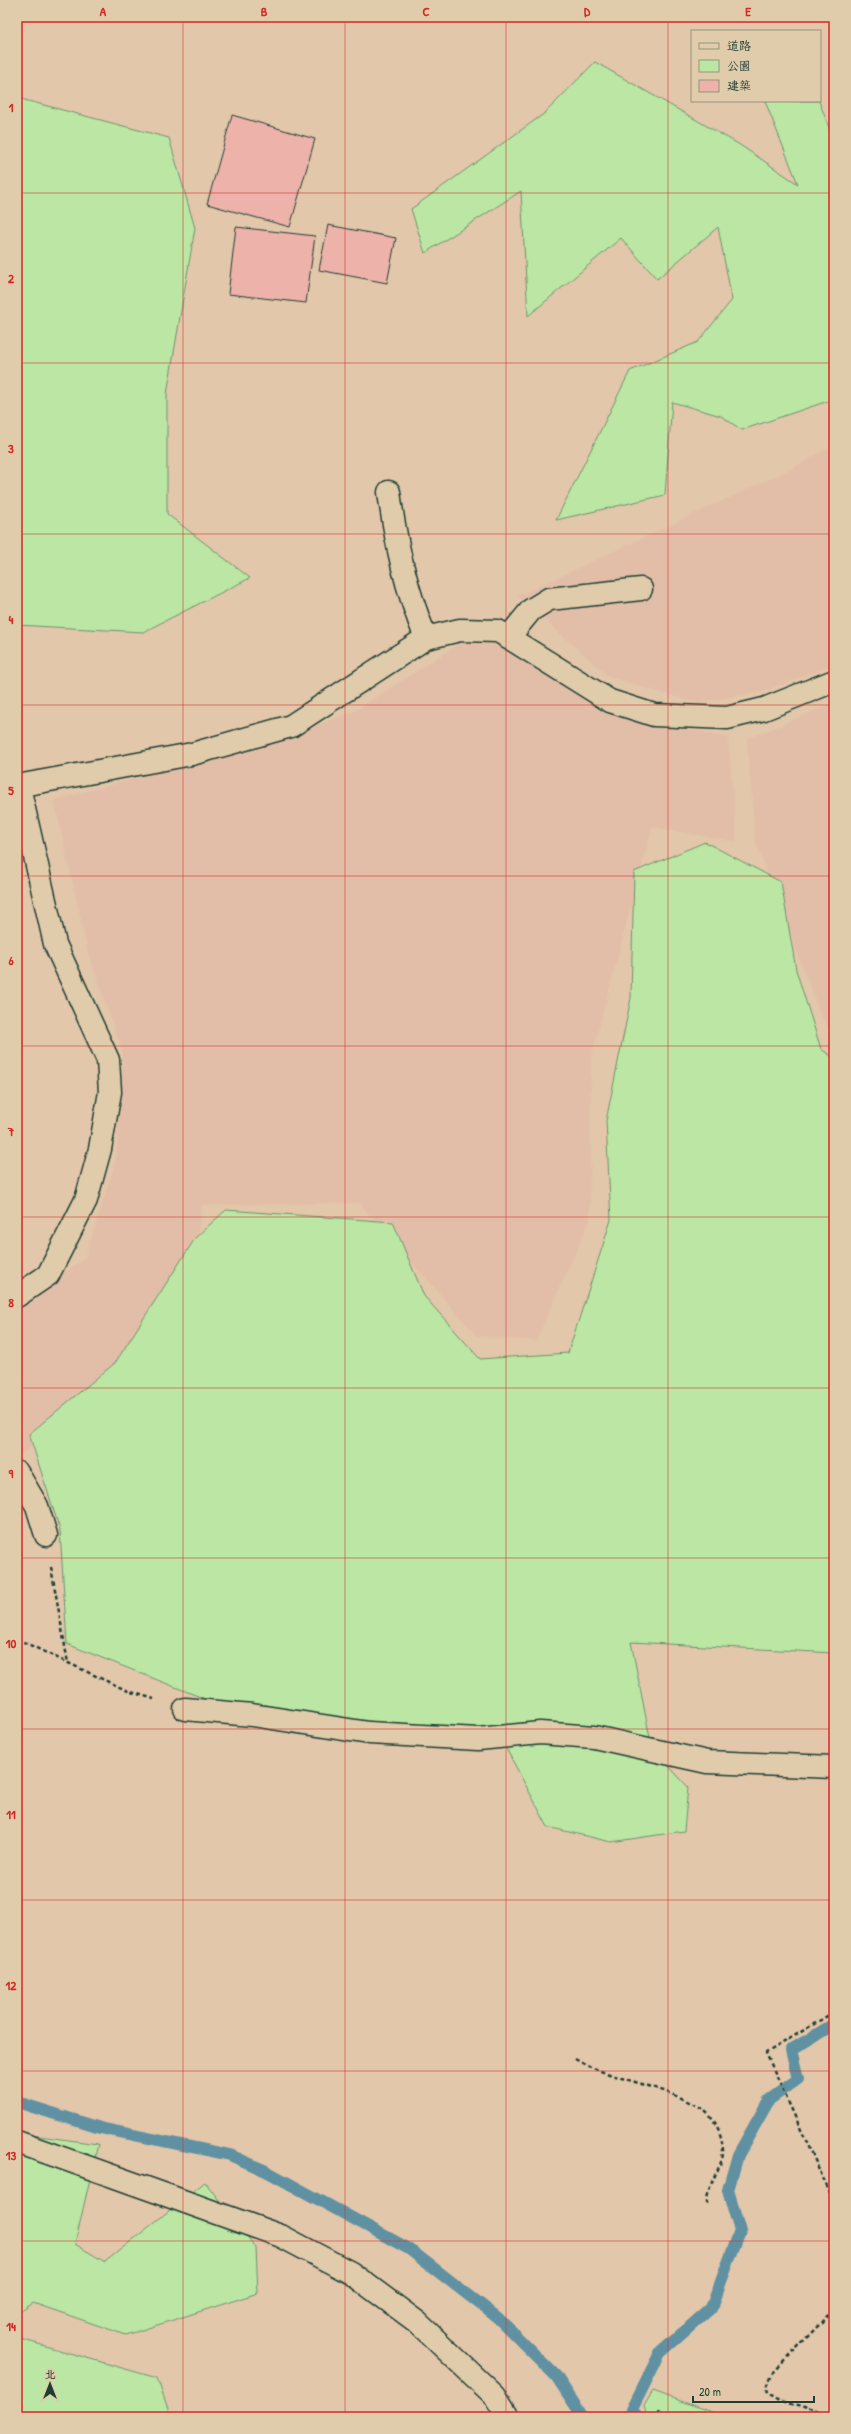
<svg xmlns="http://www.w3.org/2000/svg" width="851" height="2434" font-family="'Patrick Hand','LXGW WenKai TC',sans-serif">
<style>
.built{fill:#e2bea8}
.green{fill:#bbe6a4;stroke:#6d926c}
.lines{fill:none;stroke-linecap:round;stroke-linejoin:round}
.stream{stroke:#5f91a2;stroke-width:12}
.building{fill:#edb2aa;stroke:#1f3d34}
.minor-casing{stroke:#1f3d34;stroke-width:25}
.path{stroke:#1f3d34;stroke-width:2.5;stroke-dasharray:4 3;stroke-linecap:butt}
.minor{stroke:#e0ccaa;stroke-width:22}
.grid{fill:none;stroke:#d62828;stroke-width:1;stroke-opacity:0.55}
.neatline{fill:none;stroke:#d62828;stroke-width:1.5}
.grid-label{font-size:13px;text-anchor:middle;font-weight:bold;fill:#d62828}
</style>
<rect width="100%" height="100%" fill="#e3c7aa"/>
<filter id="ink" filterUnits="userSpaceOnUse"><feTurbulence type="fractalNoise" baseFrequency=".025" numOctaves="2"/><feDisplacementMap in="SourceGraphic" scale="8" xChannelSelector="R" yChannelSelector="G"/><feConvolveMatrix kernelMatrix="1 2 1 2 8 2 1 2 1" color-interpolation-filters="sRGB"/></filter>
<g filter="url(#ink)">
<!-- built -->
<path class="built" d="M 834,444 L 834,664 L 766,691 L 696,703 L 609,677 L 518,596 L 795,467 Z
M 460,643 L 494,643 L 649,724 L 728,736 L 737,842 L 652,827 L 591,1058 L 590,1220 L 536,1341 L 477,1336 L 359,1203 L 202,1205 L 183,1338 L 19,1456 L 17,1454 L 17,1303 L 85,1258 L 116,1159 L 123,1054 L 88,952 L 54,800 L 250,748 L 353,712 Z
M 834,703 L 834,1034 L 822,1019 L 755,840 L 747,739 Z"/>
<!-- green -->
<path class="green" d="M 595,62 L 740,145 L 798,184 L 765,101 L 819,101 L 834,141 L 834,399 L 742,430 L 721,416 L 672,402 L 665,495 L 556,520 L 630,371 L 698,342 L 732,300 L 718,227 L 657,279 L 621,238 L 528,316 L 521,191 L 425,253 L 411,209 L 545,113 Z
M 17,98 L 169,138 L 195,228 L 167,394 L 167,514 L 250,578 L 143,632 L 17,625 Z
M 705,842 L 781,882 L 796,970 L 821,1049 L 834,1058 L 834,1653 L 631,1642 L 652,1748 L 688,1787 L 684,1831 L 611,1842 L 548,1827 L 500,1737 L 238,1712 L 67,1644 L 60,1530 L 29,1434 L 115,1363 L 196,1237 L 226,1210 L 393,1222 L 424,1296 L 480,1359 L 568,1353 L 611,1220 L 606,1121 L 631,998 L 634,872 Z
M 17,2133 L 98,2144 L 75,2244 L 105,2262 L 205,2182 L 256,2248 L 258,2293 L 126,2335 L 33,2303 L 17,2314 Z
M 17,2338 L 157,2378 L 171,2417 L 31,2417 L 17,2406 Z
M 653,2391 L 725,2417 L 647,2417 L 644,2406 Z"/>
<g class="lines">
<!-- stream -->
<path class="stream" d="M 17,2102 L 100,2128 L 230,2155 L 266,2171 L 409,2249 L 498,2318 L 556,2376 L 583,2417
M 636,2417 L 632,2409 L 660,2353 L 711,2308 L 740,2231 L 728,2190 L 738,2155 L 769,2100 L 798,2079 L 791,2050 L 834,2024"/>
</g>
<!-- building -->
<path class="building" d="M 232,115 L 315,139 L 290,227 L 207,204 Z
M 328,225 L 396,238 L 387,283 L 319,270 Z
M 236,227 L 315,236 L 306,303 L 228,294 Z"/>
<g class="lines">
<!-- minor casing -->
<g class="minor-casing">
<path id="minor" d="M 389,492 C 396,544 406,590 426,638
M 508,638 L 531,610 L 549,599 L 641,589
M 17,786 L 192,754 L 291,726 L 426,638 L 460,630 L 498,631 L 610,701 L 654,715 L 727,718 L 764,709 L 834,681
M 17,1296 L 48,1275 L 86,1200 L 100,1149 L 110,1092 L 108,1060 L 55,944 L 19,787
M 17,1472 L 37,1506 L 46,1535
M 185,1709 L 252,1715 L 369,1733 L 478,1739 L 540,1733 L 594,1737 L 707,1762 L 834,1767
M 17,2142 L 281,2236 L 351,2273 L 417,2322 L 495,2396 L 508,2417"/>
</g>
<!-- path -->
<path class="path" d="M 51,1567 L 68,1663
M 17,1639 L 128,1691 L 154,1699
M 834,2012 L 766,2053 L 834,2202
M 575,2059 C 611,2080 655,2083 691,2103 C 696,2105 703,2108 707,2112 C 717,2122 722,2136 723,2150 C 724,2167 707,2181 707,2204
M 657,2413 L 671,2417
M 833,2417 L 778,2400 L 768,2394 L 767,2387 L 772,2374 L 834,2309"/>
<!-- minor -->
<use href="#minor" class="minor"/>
</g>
</g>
<!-- grid -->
<path class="grid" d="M 183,17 L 183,2417M 345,17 L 345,2417M 506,17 L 506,2417M 668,17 L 668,2417M 17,193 L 834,193M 17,363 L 834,363M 17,534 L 834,534M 17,705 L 834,705M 17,876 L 834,876M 17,1046 L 834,1046M 17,1217 L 834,1217M 17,1388 L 834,1388M 17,1558 L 834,1558M 17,1729 L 834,1729M 17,1900 L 834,1900M 17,2071 L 834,2071M 17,2241 L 834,2241"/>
<!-- margin -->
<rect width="851" height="2434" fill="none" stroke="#e0ccaa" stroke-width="44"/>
<!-- legend -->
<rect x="691" y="30" width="130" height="72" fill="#e0ccaa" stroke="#93937b"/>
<rect x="699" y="43" width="20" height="6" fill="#e0ccaa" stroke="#93937b"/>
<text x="727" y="50" font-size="12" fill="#1f3d34">道路</text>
<rect x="699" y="60" width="20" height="12" fill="#bbe6a4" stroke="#93937b"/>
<text x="727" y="70" font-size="12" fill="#1f3d34">公園</text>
<rect x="699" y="80" width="20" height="12" fill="#edb2aa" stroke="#93937b"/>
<text x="727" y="90" font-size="12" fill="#1f3d34">建築</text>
<!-- north arrow -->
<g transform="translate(50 2384)" stroke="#e0ccaa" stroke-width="3" paint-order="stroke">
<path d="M0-3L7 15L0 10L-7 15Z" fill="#1f3d34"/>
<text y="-6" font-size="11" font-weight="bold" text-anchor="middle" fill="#1f3d34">北</text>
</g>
<!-- scale -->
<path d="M693 2396v6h121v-6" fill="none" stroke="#1f3d34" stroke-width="2"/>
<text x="699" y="2396" font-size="12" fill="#1f3d34" stroke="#e0ccaa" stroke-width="3" paint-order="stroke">20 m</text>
<rect x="22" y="22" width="807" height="2390" class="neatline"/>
<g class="grid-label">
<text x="103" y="16">A</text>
<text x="264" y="16">B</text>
<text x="426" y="16">C</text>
<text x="587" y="16">D</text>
<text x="748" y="16">E</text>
<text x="11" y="112">1</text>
<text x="11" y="283">2</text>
<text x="11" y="453">3</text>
<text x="11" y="624">4</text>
<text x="11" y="795">5</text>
<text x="11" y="965">6</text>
<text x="11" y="1136">7</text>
<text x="11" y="1307">8</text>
<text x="11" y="1478">9</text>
<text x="11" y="1648">10</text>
<text x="11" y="1819">11</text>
<text x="11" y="1990">12</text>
<text x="11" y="2160">13</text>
<text x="11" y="2331">14</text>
</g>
</svg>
